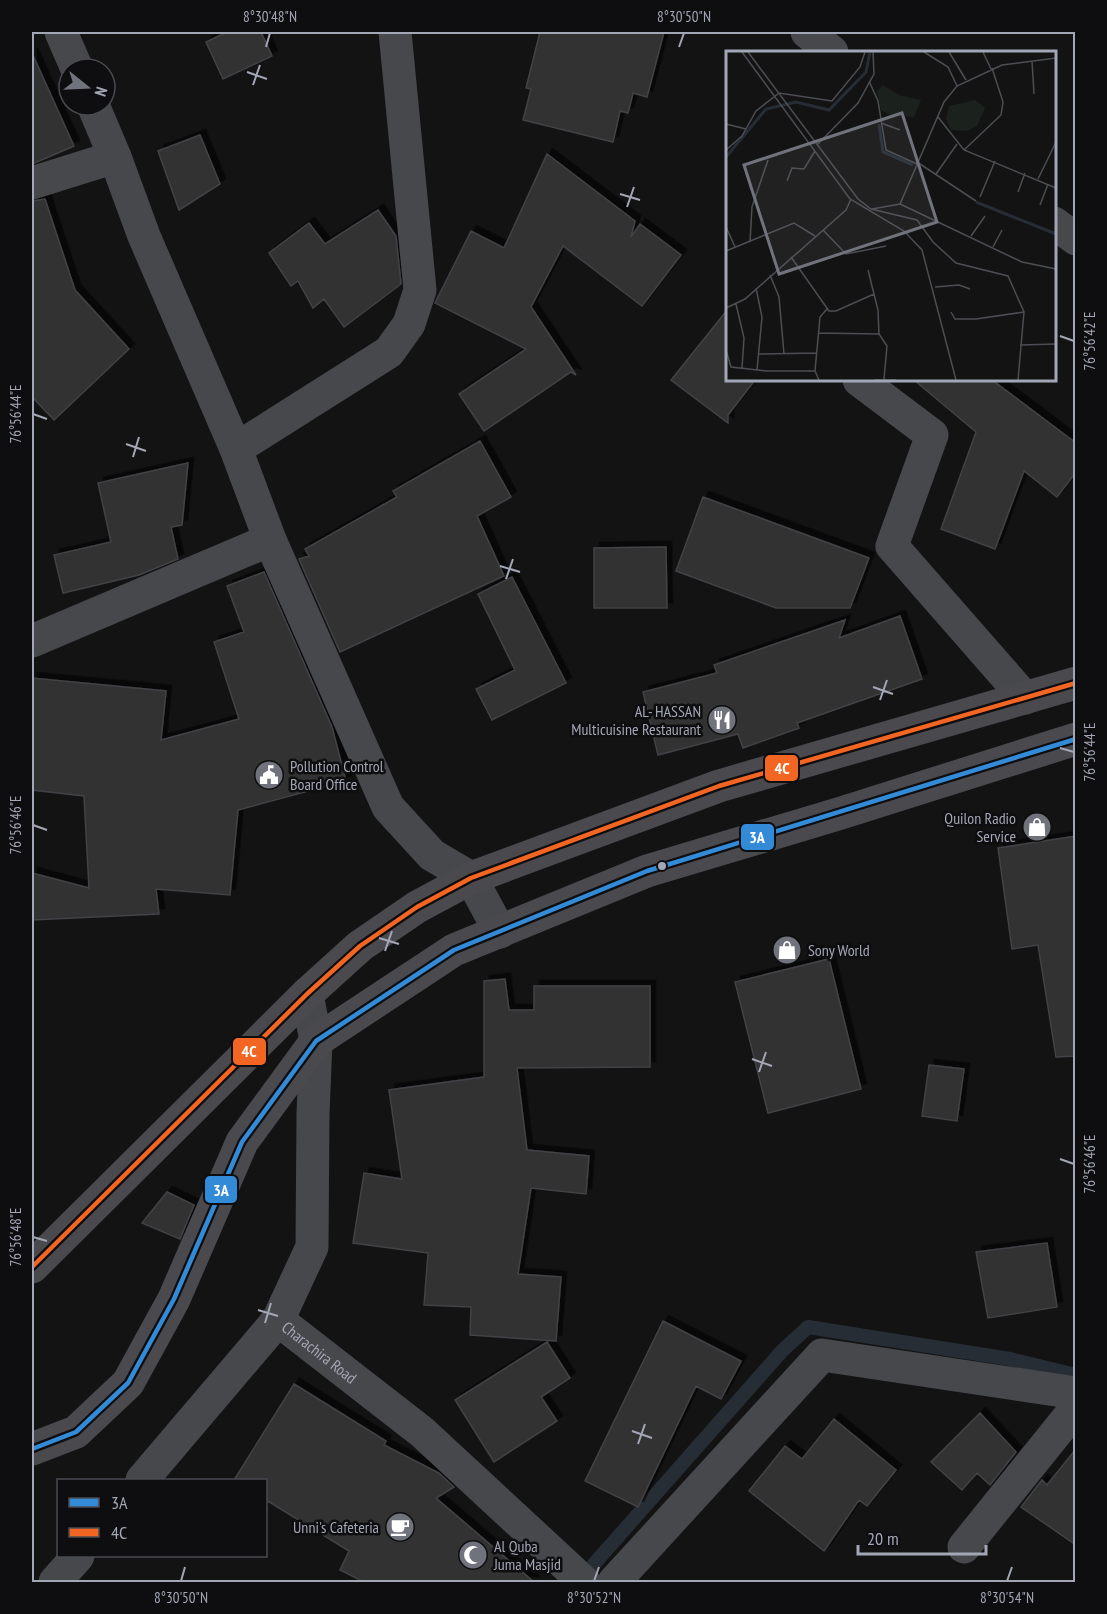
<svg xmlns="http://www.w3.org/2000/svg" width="1107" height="1614" font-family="'PT Sans Narrow',sans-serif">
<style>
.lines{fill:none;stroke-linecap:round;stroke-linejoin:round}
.stream{stroke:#262d35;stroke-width:14}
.building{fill:#313132;stroke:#424247;stroke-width:1.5;filter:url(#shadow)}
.minor{stroke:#47484c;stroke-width:33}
.major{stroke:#4a4a4e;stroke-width:33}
.bus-1-casing{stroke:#0e0d0f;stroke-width:9}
.bus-2-casing{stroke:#0e0d0f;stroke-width:9}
.bus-1{stroke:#338bd7;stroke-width:4.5}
.bus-2{stroke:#f26522;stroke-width:4.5}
.ticks{fill:none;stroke:#a3a7b5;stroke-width:2}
.bus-dot{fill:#a3a7b5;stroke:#0e0d0f;stroke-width:2}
.labels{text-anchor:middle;stroke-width:5;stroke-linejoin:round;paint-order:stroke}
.poi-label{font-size:16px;fill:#a3a7b5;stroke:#0e0d0f;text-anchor:end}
.street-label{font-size:16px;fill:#a3a7b5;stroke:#0e0d0f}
.inset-river{fill:none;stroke:#262d35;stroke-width:3}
.inset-road{fill:none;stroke:#4d4e54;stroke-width:1.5}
.view{fill:#71737c;fill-opacity:0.15;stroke:#71737c;stroke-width:3}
.inset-edge{fill:none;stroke:#a3a7b5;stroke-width:3}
.line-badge{stroke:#0e0d0f;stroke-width:2}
.badge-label{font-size:16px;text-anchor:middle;font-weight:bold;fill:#fff}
.neatline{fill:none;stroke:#a3a7b5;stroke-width:2}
.ticks-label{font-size:15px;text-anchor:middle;fill:#a3a7b5}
</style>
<defs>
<filter id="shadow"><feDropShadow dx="5.5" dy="-5.5" stdDeviation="0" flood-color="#0009"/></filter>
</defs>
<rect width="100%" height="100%" fill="#131313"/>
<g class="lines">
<!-- stream -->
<path class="stream" d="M 594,1564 L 782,1351 L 808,1327 L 1010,1359 L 1076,1375"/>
</g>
<!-- building -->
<path class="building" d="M 227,32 L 261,32 L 272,56 L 223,79 L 206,42 Z
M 540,32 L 664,32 L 647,97 L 633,93 L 628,113 L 620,111 L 613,142 L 523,120 L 531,89 L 526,88 Z
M 32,53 L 74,146 L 32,164 Z
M 200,135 L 220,184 L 179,210 L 158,151 Z
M 547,154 L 635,221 L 631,237 L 640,224 L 681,255 L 642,306 L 563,246 L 531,307 L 576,375 L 571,372 L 484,431 L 459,394 L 526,349 L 435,303 L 471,231 L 504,248 Z
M 45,199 L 75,290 L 129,349 L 54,420 L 32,397 L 32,201 Z
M 378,210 L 396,236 L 401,284 L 344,327 L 324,299 L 313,308 L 298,281 L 291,286 L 269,253 L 309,223 L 325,244 Z
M 728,309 L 728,380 L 755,380 L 728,415 L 728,423 L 671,380 Z
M 914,380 L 992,380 L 1076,443 L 1076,472 L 1057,497 L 1024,471 L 995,549 L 941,529 L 976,432 Z
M 480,441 L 511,497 L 477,516 L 504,576 L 340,652 L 299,559 L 309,556 L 305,549 L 397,497 L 393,491 Z
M 188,463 L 182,525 L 171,527 L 178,559 L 139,575 L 63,593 L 54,555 L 111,542 L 98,483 Z
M 703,497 L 869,558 L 850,608 L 776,608 L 676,571 Z
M 666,547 L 667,608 L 594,608 L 594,548 Z
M 264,572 L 332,727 L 346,781 L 238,810 L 230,895 L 156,889 L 159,914 L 32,920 L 32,873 L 89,888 L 84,796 L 32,790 L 32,678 L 166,691 L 161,740 L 239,719 L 214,642 L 244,632 L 227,586 Z
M 512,577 L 566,683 L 492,720 L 476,689 L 515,670 L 478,594 Z
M 900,616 L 922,679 L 797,723 L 799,728 L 743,748 L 738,734 L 658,755 L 643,692 L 717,673 L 714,665 L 845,620 L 839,638 Z
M 1076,836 L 1076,1056 L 1056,1057 L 1038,945 L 1012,949 L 998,848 Z
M 829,959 L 861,1089 L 768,1113 L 735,982 Z
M 505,979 L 509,1010 L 534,1010 L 534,986 L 650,986 L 650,1067 L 517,1068 L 527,1150 L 589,1156 L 586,1194 L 531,1188 L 518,1274 L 561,1277 L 556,1341 L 470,1335 L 471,1307 L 424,1305 L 428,1253 L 353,1243 L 364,1173 L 402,1179 L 389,1090 L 484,1077 L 484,981 Z
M 929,1065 L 964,1069 L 957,1121 L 922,1116 Z
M 167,1192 L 194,1205 L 180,1239 L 142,1223 Z
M 1047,1243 L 1057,1307 L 988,1318 L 976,1252 Z
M 663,1321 L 741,1361 L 721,1399 L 696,1386 L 638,1507 L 585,1481 Z
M 547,1342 L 570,1378 L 541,1397 L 557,1421 L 494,1462 L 455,1400 Z
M 294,1384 L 386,1441 L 384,1445 L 439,1473 L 454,1487 L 436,1498 L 534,1582 L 364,1582 L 340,1570 L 349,1551 L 266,1500 L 266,1480 L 234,1480 Z
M 980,1413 L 1016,1452 L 990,1485 L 977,1473 L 962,1490 L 931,1462 Z
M 834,1419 L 896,1470 L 867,1506 L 859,1500 L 824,1551 L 749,1491 L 785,1446 L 802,1459 Z
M 1076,1449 L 1076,1545 L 1021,1507 L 1042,1480 L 1047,1485 Z"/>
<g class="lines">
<!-- minor -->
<g class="minor">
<path d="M 61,32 L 77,69"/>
<path d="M 807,32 L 832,52"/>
<path d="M 93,105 L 115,157 L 144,236 L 236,449 L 270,540 L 388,807 L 432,855 L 471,878 L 500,932"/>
<path d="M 32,183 L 115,157"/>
<path d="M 1054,223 L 1076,239"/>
<path d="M 859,380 L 932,435 L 892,546 L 1025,698"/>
<path d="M 236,449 L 389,352 L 409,324 L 420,290 L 395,32"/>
<path d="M 32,641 L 270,540"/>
<path id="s1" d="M 307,994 L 316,1041 L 313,1114 L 312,1247 L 278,1320 L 422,1432 L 584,1582"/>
<path d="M 142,1480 L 278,1320"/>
<path d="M 964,1547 L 1076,1408"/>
<path d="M 55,1582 L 78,1556"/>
<path d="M 614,1582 L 822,1355 L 1076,1393"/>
</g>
<!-- major -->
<path class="major" d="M 32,1267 L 307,994 L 360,946 L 417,907 L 471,878 L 719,786 L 1076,683
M 32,1449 L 76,1432 L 128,1383 L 174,1299 L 242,1142 L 316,1041 L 454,950 L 647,871 L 838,814 L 1076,739"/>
<!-- bus-1 casing -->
<g class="bus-1-casing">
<path id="bus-1" d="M 32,1449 L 76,1432 L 128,1383 L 174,1299 L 242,1142 L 316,1041 L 454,950 L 647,871 L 1076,739"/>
</g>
<!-- bus-2 casing -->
<g class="bus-2-casing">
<path id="bus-2" d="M 32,1267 L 307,994 L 360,946 L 417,907 L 471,878 L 719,786 L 1076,683"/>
</g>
<!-- bus-1 -->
<use href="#bus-1" class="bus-1"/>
<!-- bus-2 -->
<use href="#bus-2" class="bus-2"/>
</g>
<!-- ticks -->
<path class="ticks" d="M 266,47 L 270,33M 679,47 L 684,33M 247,72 L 267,79M 253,85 L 260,65M 620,194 L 640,200M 627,207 L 634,187M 1060,336 L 1074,341M 33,414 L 47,419M 126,444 L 146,451M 133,457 L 139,437M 500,566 L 520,572M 506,579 L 513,559M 873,687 L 893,694M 880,700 L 887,680M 1060,748 L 1074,752M 33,825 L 47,830M 379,938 L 399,944M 385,951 L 392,931M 752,1059 L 772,1066M 759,1072 L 766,1052M 1060,1159 L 1074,1164M 33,1237 L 47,1241M 258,1310 L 278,1316M 265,1323 L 271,1303M 632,1431 L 652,1438M 638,1444 L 645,1424M 181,1581 L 185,1567M 594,1581 L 599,1567M 1007,1581 L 1012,1567"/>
<!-- icons -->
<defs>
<g id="restaurant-disc" transform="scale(1.5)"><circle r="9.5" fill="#71737c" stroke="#0e0d0f"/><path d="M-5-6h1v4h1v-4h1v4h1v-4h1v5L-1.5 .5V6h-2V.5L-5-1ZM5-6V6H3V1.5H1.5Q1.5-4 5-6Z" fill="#fff"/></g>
<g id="civic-disc" transform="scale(1.5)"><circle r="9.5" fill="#71737c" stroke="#0e0d0f"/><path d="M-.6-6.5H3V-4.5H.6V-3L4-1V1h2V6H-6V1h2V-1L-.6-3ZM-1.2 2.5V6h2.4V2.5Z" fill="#fff"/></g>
<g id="shop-disc" transform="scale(1.5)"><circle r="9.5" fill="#71737c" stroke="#0e0d0f"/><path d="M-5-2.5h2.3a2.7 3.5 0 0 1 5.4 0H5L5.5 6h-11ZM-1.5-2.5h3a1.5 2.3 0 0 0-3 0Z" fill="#fff"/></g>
<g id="cafe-disc" transform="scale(1.5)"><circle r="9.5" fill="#71737c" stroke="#0e0d0f"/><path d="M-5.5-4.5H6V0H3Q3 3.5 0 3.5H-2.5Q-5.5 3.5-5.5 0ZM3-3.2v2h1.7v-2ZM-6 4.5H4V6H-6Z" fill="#fff"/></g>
<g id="mosque-disc" transform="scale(1.5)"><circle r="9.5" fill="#71737c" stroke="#0e0d0f"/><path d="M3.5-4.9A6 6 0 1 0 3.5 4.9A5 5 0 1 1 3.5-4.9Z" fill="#fff"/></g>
</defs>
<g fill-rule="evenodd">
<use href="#restaurant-disc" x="722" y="720"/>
<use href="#civic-disc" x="269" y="775"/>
<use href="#shop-disc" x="1037" y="827"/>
<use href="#shop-disc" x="787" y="950"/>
<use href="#cafe-disc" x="400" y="1527"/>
<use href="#mosque-disc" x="473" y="1555"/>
</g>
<!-- markers -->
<circle class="bus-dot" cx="662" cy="866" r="5"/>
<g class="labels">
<!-- poi labels -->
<g class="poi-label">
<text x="701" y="717">AL- HASSAN<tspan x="701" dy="18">Multicuisine Restaurant</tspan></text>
<text x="290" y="772" text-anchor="start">Pollution Control<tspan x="290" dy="18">Board Office</tspan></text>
<text x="1016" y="824">Quilon Radio<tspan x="1016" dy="18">Service</tspan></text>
<text x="808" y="956" text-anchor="start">Sony World</text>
<text x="379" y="1533">Unni's Cafeteria</text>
<text x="494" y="1552" text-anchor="start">Al Quba<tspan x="494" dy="18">Juma Masjid</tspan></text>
</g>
<!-- street labels -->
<g class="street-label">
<text dy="6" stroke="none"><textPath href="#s1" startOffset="387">Charachira Road</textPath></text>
</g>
</g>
<!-- overview -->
<g transform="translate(726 51)">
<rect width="330" height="330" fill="#131313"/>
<path d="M 157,34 L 173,44 L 195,49 L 188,66 L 164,64 L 155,59 L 151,40 ZM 249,49 L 259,57 L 251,75 L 241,80 L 225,79 L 220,68 L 223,55 Z" fill="#1b221d"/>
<path class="inset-river" d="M 153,73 L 157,101 L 187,114M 0,106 L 40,58 L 70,51 L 103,59 L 140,21 L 144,1M 250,151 L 330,183"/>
<path class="inset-road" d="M 16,1 L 124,148 L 178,180 L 196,199 L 230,329M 22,1 L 132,148 L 145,158 L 191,169 L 207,191 L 230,212 L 282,225 L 298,261 L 292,329M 198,1 L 222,16 L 231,35M 223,1 L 240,29M 257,1 L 265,18M 306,10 L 308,43M 143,30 L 152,50 L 160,99 L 191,113M 212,66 L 238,99 L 330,137M 155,72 L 174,79M 0,73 L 20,78M 91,94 L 132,52 L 148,23 L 147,1M 0,99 L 16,85 L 30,60 L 53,42 L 106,50 L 134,16 L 139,1M 238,99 L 275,64 L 277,51 L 266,17M 191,111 L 250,150M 210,123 L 231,93M 312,128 L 330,91M 61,130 L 66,117 L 78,118 L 89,100M 292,141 L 299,122M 254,146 L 269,110M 174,153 L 296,211 L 330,218M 314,154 L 322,133M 146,158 L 174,153 L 218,51 L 231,35 L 276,14 L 330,7M 0,176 L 9,196M 97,179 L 120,203 L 160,195M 245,185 L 259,165M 24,191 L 26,156 L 42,109M 267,196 L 276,179M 0,200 L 68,172 L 89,185M 65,206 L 103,260 L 110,260 L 148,243M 142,219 L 152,259 L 153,283 L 161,295 L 158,328M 44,224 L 53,246 L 58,303M 209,236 L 233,234 L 244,238M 30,237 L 36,266 L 31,319M 10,253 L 18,287 L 16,317M 0,257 L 19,248 L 120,159 L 125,148M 225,261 L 229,268 L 250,268 L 298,261M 92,282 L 153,283M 294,294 L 330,293M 0,299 L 5,316 L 41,320 L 89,320 L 93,329M 32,303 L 90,302M 89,320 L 94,266 L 101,258M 148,329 L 170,329"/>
<path class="view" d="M 176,62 L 211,171 L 53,223 L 18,114 Z"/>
<rect width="330" height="330" class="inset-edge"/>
</g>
<g class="line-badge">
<rect x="764" y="754" width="35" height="28" rx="6" fill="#f26522"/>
<rect x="740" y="823" width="35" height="28" rx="6" fill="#338bd7"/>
<rect x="232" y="1037" width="35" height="29" rx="6" fill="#f26522"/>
<rect x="204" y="1175" width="34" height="29" rx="6" fill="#338bd7"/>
</g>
<g class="badge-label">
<text x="782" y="774">4C</text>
<text x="757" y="843">3A</text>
<text x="249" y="1057">4C</text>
<text x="221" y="1196">3A</text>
</g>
<!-- border -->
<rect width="1107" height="1614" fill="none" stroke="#0e0d0f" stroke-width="66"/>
<!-- legend -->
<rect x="57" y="1479" width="210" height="78" fill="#0e0d0f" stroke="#4a4b51" stroke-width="1.5"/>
<rect x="69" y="1498" width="30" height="9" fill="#338bd7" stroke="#4a4b51" stroke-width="1.5"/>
<text x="111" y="1509" font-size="18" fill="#a3a7b5">3A</text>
<rect x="69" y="1528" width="30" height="9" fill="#f26522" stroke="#4a4b51" stroke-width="1.5"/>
<text x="111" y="1539" font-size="18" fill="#a3a7b5">4C</text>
<!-- north arrow -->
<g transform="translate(87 87) rotate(108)"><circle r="28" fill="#0e0d0f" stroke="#4a4b51" stroke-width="1.5"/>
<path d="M0-4.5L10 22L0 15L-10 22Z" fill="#71737c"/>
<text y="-9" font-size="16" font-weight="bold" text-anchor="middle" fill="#a3a7b5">N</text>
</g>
<!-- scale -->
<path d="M858 1545v9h128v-9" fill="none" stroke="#a3a7b5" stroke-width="3"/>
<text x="867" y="1545" font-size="18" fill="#a3a7b5" stroke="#0e0d0f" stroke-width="4.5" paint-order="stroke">20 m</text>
<rect x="33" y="33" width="1041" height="1548" class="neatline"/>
<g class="ticks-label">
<text x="270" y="22">8°30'48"N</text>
<text x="684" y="22">8°30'50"N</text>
<text transform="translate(1090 341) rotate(-90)" y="5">76°56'42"E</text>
<text transform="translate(16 414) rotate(-90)" y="5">76°56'44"E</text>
<text transform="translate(1090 752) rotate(-90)" y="5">76°56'44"E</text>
<text transform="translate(16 825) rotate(-90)" y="5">76°56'46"E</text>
<text transform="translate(1090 1164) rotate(-90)" y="5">76°56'46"E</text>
<text transform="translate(16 1237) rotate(-90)" y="5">76°56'48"E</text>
<text x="181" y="1603">8°30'50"N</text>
<text x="594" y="1603">8°30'52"N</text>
<text x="1007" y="1603">8°30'54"N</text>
</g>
</svg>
